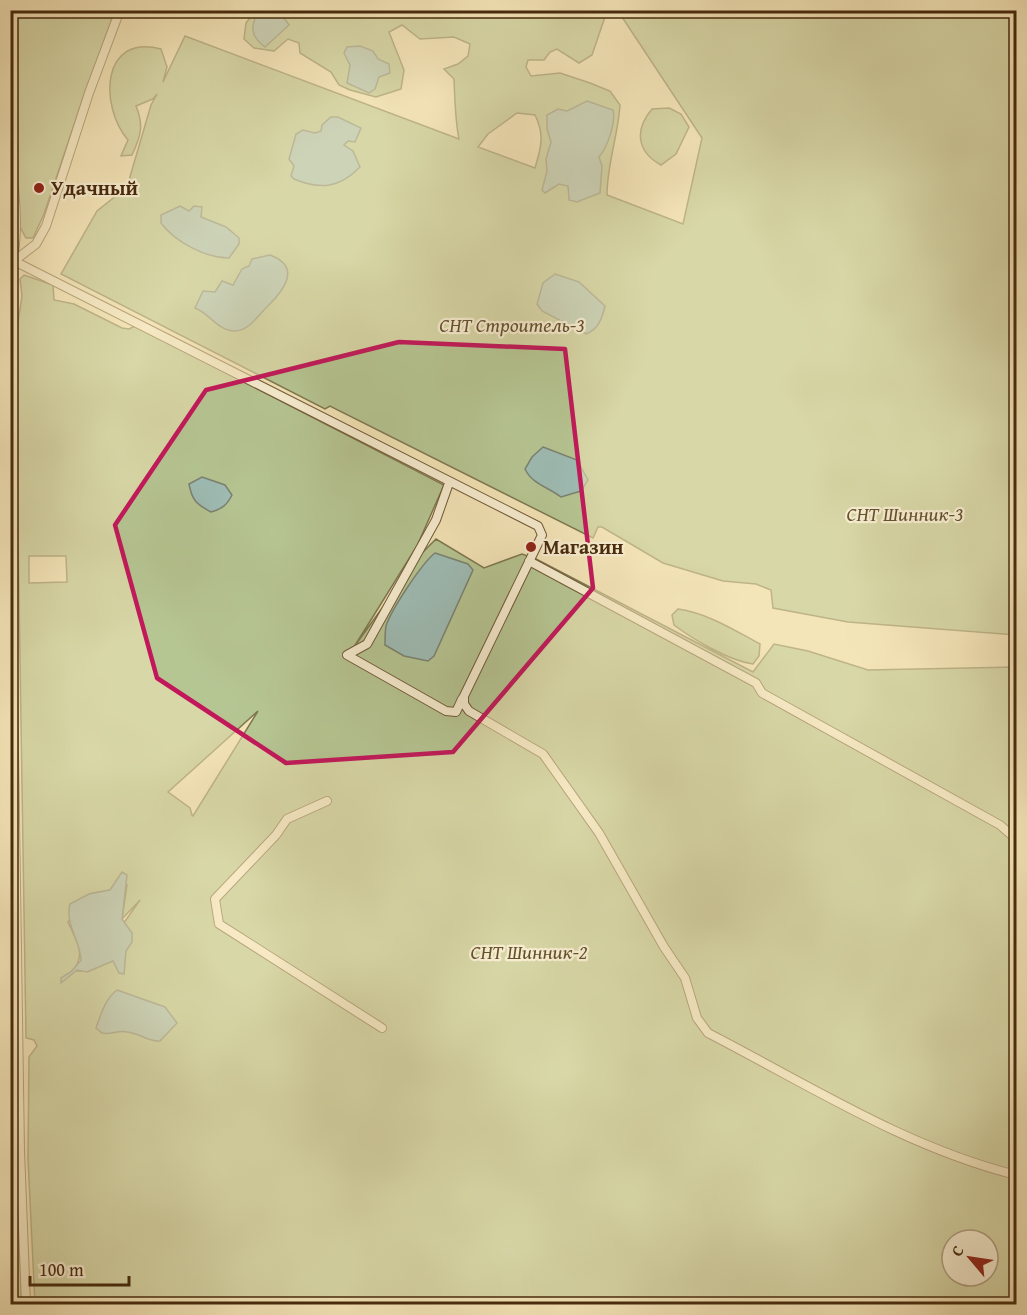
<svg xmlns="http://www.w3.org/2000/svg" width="1027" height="1315" font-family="'Gentium Book Plus',serif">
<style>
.green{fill:#b6c693;stroke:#7e7850;stroke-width:1.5;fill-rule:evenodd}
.water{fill:#9ebdb6;stroke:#7b8272;stroke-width:1.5}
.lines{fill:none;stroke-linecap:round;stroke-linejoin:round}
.minor-casing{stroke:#725938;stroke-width:10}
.minor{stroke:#f8eed1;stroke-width:8}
.marked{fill:none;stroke:#c2185b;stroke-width:4.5;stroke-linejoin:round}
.poi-dot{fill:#8f2418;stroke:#f8eed1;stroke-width:2}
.labels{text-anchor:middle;stroke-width:4.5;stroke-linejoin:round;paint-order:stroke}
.poi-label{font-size:20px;font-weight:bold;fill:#472a0d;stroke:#f8eed1;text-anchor:start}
.park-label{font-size:20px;font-style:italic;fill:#63512e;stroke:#f8eed1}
</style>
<rect width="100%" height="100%" fill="#f4e5b8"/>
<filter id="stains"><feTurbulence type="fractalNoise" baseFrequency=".00333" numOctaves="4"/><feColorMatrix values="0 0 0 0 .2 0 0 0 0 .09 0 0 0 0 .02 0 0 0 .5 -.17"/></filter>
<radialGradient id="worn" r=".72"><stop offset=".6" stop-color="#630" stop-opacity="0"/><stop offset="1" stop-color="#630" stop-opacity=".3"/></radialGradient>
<!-- green -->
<path class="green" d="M 10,11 L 115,11 L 83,98 L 44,214 L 33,238 L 26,238 L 20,227 L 10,122 Z
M 255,11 L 607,11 L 592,55 L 579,63 L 557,49 L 550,52 L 544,60 L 528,60 L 526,67 L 531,76 L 560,73 L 590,83 L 610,91 L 620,105 C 618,136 607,164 607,195 L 683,224 L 702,138 L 618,11 L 1016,11 L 1016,635 L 848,622 L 773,608 L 771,590 L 756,584 L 723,581 L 663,563 L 602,527 L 598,527 L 593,538 L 330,406 L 325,409 L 61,274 L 97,211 L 127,187 L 151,105 L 157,94 L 153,99 L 136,106 C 144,125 141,136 132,155 L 121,156 L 128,140 C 99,106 101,33 161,49 L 167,67 L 163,82 L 185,36 L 459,139 C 455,119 455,100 454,79 L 444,69 L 458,64 L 468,56 L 470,44 L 454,37 L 420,39 L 402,25 L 389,32 L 404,70 L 401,89 L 376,97 L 350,90 L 339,85 L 331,72 L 300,53 L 299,43 L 288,39 L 274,51 L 254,48 L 244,39 L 246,23 ZM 517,113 L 535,115 C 545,135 541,148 535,168 L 478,147 L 488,134 Z
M 669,108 L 681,114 L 689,127 L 676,154 L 661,165 C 637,152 634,130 652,109 Z
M 24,275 L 53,285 L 54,300 L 74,304 L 122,328 L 129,329 L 135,326 L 444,485 L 417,546 L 354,647 L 422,553 L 436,539 L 484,568 L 522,554 L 536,559 L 753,672 L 774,644 L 808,651 L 868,670 L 1016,667 L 1016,1304 L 35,1304 L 28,1159 L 29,1057 L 37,1046 L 34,1040 L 26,1038 L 15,342 L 22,296 L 20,279 ZM 29,556 L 66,556 L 67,582 L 29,583 ZM 258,711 L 193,816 L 192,815 L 190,808 L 168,792 ZM 122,873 L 127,885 L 122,919 L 140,900 L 90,971 L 72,971 C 88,955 75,939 68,922 L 89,894 L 110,890 ZM 952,1240 L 988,1240 L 988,1276 L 952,1276 Z
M 678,609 C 707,613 734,630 760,644 L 759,656 L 753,664 C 730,661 694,640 674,625 L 672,615 Z
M 11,1160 L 17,1189 L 22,1304 L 11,1304 Z"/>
<!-- water -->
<path class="water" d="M 259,10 L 279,11 L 289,25 L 265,47 C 250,36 250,26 259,10 Z
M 360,46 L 373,51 L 378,59 L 389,64 L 390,73 L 379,77 L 375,89 L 369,93 L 347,83 L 350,65 L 344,53 L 347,47 Z
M 587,101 L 613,110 C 616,121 608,147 599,157 L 602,166 L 600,193 L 577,202 L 569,200 L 568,186 L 559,184 L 545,193 L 542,190 L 547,171 L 546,159 L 551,142 L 547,129 L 547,115 L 558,109 L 567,111 Z
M 331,117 L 338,117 L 361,128 L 355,142 L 348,141 L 344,145 L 353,151 L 360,167 C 340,188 320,190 294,179 L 291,176 L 294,166 L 289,159 L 296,134 L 303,130 L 315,133 L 321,131 L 322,125 Z
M 180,206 L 189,211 L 194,206 L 202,207 L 201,217 L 226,227 L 239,238 L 239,244 L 229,258 C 206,258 175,242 161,223 L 161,215 Z
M 270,255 C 302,267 284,290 268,306 C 258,315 249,331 235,331 C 218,331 209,313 195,308 L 203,291 L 215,292 L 222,281 L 233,285 L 242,269 L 249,266 L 252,259 Z
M 555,274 L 579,282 L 605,306 C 602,318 599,329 586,334 L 542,311 L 537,304 L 543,283 Z
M 543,447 L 577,460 L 588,480 L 581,491 L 561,497 C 548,487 532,484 525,469 L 532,457 Z
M 202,477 L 225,485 L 232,495 C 227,505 222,509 211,512 C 196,504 192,500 189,484 Z
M 435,553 L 468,564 L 473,570 L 434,656 L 428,661 L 404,656 L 385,645 C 385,639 385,632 386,626 C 391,610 422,563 435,553 Z
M 122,872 L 127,875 L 122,919 L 132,933 L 132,942 L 126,951 L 124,974 L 119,973 L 113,961 L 87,972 L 77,970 L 61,983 L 61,978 L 72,971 L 81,960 C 80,939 65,926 70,904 L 89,894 L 110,890 Z
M 117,990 L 165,1007 L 177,1023 L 160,1041 C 149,1042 139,1033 127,1032 C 118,1030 111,1035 102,1033 L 96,1028 C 101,1014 105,999 117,990 Z"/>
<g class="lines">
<!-- minor casing -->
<g class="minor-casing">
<path id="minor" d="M 10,159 C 16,195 20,237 10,272
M 10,259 L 538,526 L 542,535 L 464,696 L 464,704 L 469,711 L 543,754 L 599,833 L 664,947 L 685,978 L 697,1018 L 708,1033 C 809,1085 905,1147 1016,1175
M 14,261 L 36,244 L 46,226 L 89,93 L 120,10
M 449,483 L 436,520 L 367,644 L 347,655 L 446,711 L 456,712 L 462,699
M 10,484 L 20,1151 L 26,1304
M 529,561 L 756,683 L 762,693 L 1000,825 L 1016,839
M 327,801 L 287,819 L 276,835 L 215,899 L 219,924 L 382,1028
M 10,1151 L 20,1151"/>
</g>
<!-- minor -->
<use href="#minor" class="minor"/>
</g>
<!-- marked area -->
<path d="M0 0H1027V1315H0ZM 399,342 L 565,349 L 593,588 L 453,752 L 286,763 L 157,678 L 115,525 L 206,390 Z" fill="#f4e5b8" fill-opacity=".55" fill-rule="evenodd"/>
<path class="marked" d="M 399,342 L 565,349 L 593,588 L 453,752 L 286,763 L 157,678 L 115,525 L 206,390 Z"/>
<!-- markers -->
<g class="poi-dot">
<circle cx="39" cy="188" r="6"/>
<circle cx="531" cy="547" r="6"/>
</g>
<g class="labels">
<!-- poi labels -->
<g class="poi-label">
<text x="51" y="195">Удачный</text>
<text x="543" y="554">Магазин</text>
</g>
<!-- park labels -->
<g class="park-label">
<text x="512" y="332">СНТ Строитель-3</text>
<text x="905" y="521">СНТ Шинник-3</text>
<text x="529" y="959">СНТ Шинник-2</text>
</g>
</g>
<!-- margin -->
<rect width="1027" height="1315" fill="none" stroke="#f4e5b8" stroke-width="36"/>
<rect x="12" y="12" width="1003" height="1291" fill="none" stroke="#472a0d" stroke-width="3"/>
<rect x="18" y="18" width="991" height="1279" fill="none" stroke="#472a0d" stroke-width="1.5"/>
<!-- north arrow -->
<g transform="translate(970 1258) rotate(299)"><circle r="28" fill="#f8eed1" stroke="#b1a083" stroke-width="1.5"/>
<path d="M0-4.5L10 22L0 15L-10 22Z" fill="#8f2418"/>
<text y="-9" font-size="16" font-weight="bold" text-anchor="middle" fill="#472a0d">С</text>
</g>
<!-- scale -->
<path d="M30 1276v9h99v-9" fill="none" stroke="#472a0d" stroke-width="3"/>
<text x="39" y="1276" font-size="18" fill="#472a0d" stroke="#f8eed1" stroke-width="4.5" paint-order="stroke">100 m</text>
<rect width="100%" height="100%" filter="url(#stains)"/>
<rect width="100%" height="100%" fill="url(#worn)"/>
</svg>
